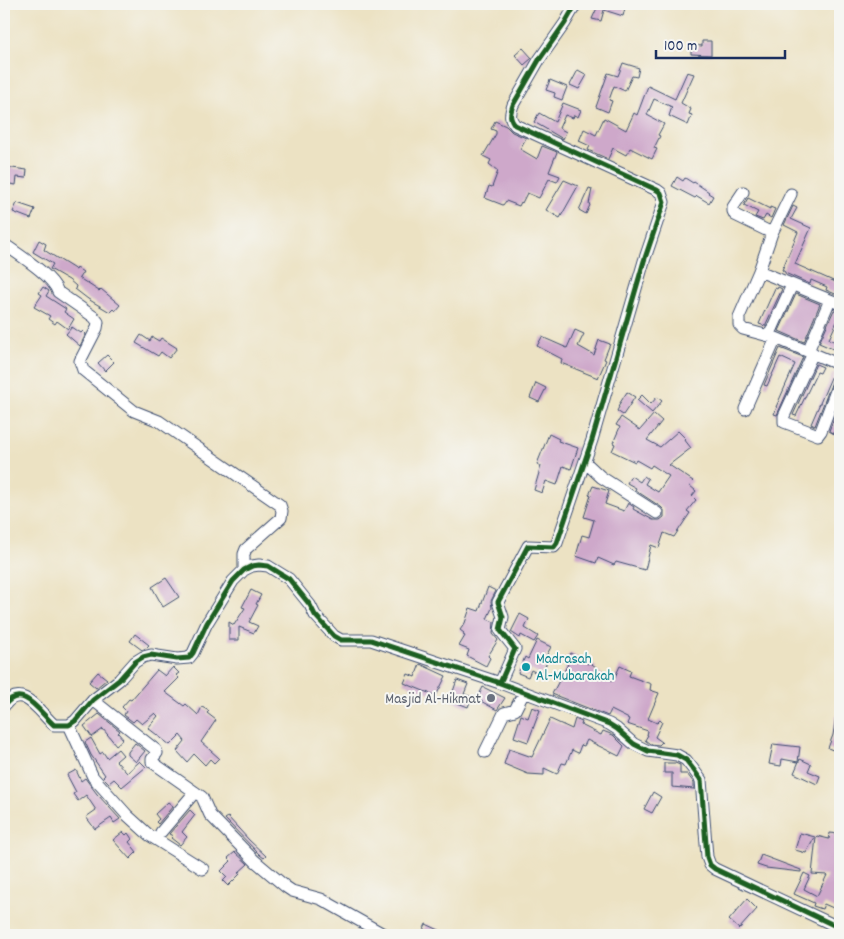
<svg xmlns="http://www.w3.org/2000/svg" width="844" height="939" font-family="Dekko,sans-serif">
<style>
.building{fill:#cea8ca}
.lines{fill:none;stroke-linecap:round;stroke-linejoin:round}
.minor-casing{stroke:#3a4a6d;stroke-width:13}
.minor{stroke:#fff;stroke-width:11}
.cycleway-casing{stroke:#f6f6f2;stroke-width:8}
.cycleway{stroke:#1b5e20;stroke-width:5}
.culture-dot{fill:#0f9aa8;stroke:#f6f6f2;stroke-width:2}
.worship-dot{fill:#6b7280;stroke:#f6f6f2;stroke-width:2}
.labels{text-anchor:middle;stroke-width:4;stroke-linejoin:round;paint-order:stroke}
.culture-label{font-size:15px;fill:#0d838f;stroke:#f6f6f2;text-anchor:start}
.worship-label{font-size:15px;fill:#5b616d;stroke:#f6f6f2;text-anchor:end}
</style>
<rect width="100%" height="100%" fill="#f6f6f2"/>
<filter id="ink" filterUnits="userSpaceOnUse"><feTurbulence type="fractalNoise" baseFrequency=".02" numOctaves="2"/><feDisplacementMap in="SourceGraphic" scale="10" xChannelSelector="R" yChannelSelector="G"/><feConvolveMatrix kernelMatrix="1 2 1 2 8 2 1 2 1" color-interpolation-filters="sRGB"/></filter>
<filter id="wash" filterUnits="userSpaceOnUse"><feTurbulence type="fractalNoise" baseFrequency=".0096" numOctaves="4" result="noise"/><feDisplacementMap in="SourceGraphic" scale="20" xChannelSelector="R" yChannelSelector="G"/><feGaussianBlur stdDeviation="1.12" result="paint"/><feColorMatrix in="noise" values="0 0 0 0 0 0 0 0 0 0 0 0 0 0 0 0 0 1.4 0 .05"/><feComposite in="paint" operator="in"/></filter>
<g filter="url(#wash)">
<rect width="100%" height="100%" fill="#ece2c3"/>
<g id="blocks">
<!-- building -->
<path class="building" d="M 588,4 L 607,4 L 617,7 L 618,4 L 626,4 L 623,16 L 604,10 L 601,21 L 592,19 L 597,8 L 588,6 Z
M 702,41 L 711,41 L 711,55 L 691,54 L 691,45 L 702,46 Z
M 523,48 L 532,58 L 524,65 L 515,55 Z
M 623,63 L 639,68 L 637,77 L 632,76 L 625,91 L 614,86 L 609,100 L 612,101 L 608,112 L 596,107 L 608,73 L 618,76 Z
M 578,70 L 587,75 L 579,89 L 570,85 Z
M 687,72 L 694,74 L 681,103 L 691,109 L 689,114 L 692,115 L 688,125 L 669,116 L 672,107 L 654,99 L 647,115 L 664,124 L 658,135 L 660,136 L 654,148 L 657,149 L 652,159 L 630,148 L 626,155 L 613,148 L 608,159 L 588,150 L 590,146 L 579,141 L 584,129 L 596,135 L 604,118 L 626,130 L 634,113 L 637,115 L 648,86 L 675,99 Z
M 550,80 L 567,87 L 562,100 L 554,97 L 555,93 L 546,90 Z
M 563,103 L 581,110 L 578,117 L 574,115 L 573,118 L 565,115 L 559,128 L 566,132 L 563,139 L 534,122 L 539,113 L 555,122 Z
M 495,121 L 506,126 L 512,132 L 526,138 L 520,149 L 537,159 L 542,146 L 557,152 L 549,172 L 560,176 L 557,182 L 549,179 L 539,198 L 527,193 L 522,203 L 521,202 L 519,206 L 506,201 L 503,205 L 485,198 L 489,186 L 492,187 L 498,171 L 489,164 L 491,160 L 483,156 L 496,134 L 496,131 L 491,129 Z
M 5,167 L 27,170 L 26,178 L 17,177 L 16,185 L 4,183 Z
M 677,177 L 683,181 L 685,178 L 693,183 L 694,182 L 709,192 L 708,193 L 713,196 L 709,203 L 697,196 L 695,198 L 672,186 Z
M 564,180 L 578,186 L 560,218 L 546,210 Z
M 589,188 L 592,189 L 589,204 L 590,205 L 586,214 L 579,210 Z
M 748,198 L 770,209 L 770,207 L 775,209 L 771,218 L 766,215 L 763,220 L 755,217 L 758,212 L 744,205 Z
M 17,203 L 35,209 L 31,219 L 13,212 Z
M 793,206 L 797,208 L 791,219 L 811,228 L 795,264 L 840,284 L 840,296 L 826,290 L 827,287 L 811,280 L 810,284 L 785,273 L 785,272 L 782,270 L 798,232 L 784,225 Z
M 39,240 L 46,244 L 44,250 L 76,270 L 77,268 L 83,272 L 79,278 L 99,291 L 101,289 L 120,305 L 115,311 L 113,309 L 110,312 L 88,299 L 75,289 L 76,286 L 69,280 L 50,269 L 53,264 L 33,252 Z
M 43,287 L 49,291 L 46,296 L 66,309 L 64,312 L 74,319 L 68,329 L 57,321 L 55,324 L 48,319 L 50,316 L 34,307 L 42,295 L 39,293 Z
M 778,287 L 782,289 L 765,326 L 759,324 L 775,288 L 777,289 Z
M 796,294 L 820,304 L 804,342 L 779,331 Z
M 834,310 L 840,311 L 840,315 L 829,339 L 840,344 L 840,352 L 819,343 Z
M 72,327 L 81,333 L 83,331 L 86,334 L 80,346 L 66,334 Z
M 575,330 L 584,334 L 578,346 L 594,355 L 599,340 L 610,344 L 604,359 L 606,360 L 598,378 L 561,363 L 562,359 L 537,346 L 542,337 L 567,348 Z
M 141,335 L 150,341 L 152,337 L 159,341 L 161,338 L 177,348 L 169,358 L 161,352 L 158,356 L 136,343 Z
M 780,348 L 803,357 L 777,415 L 774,414 L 777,407 L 776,407 L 795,364 L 780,357 L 767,386 L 764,385 Z
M 107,355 L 114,362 L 105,371 L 98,363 Z
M 816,364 L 823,367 L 820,373 L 817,372 L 796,416 L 793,415 Z
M 833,373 L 835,374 L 815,426 L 811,424 Z
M 536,383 L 546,388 L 539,402 L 530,398 Z
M 627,392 L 635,397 L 623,415 L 617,411 L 619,407 L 618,406 Z
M 642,395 L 651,404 L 657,397 L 662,401 L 652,413 L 637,400 Z
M 840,401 L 840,414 L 834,426 L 839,429 L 836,435 L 829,431 Z
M 654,414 L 662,421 L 647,440 L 660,447 L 678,431 L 685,438 L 684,439 L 691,448 L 669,465 L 693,481 L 689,485 L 696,491 L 692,496 L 696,500 L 687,511 L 690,513 L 674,537 L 664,533 L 659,548 L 651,545 L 645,570 L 616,562 L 614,565 L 598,558 L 596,563 L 576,556 L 582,535 L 589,537 L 594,520 L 584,517 L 591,495 L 589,495 L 593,486 L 609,491 L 605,504 L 624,511 L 628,503 L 634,507 L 633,509 L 653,520 L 660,520 L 664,517 L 664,510 L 661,507 L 635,490 L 636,488 L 627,483 L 631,476 L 640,482 L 644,476 L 648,479 L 645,484 L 658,492 L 669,476 L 652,465 L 650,468 L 636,460 L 635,462 L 612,451 L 615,444 L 613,443 L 620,427 L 616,425 L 621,417 L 640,430 Z
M 549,434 L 559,439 L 558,441 L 578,448 L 571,469 L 563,466 L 557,485 L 546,481 L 542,493 L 534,490 L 541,466 L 537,464 Z
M 166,578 L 179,597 L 163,607 L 152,587 Z
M 488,587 L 496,591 L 491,601 L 492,608 L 487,619 L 494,622 L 493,634 L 498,640 L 488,656 L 490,658 L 486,666 L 467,656 L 469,650 L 459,646 L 465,636 L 463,635 L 464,633 L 460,630 L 465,623 L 470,608 L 479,611 Z
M 251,590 L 261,595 L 256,604 L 258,605 L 249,622 L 258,626 L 254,633 L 239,627 L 239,640 L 229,640 L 229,622 L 234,625 L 245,608 L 242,607 Z
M 520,614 L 529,619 L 525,628 L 538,636 L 534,642 L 521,635 L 520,638 L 511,632 Z
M 135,634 L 149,645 L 146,648 L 142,650 L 130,641 Z
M 537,640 L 551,647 L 545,658 L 548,660 L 541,675 L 531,670 L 528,677 L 518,673 L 525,657 L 528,659 Z
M 570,653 L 588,664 L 589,662 L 596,667 L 594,670 L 613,681 L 620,666 L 631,671 L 629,676 L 651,684 L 650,690 L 659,693 L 648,719 L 657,723 L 660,720 L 662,722 L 655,737 L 662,742 L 659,745 L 650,744 L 645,740 L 648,735 L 647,735 L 648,731 L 627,724 L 629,719 L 611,710 L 608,716 L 552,694 L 568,664 L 565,662 Z
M 420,664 L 446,676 L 436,696 L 404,683 L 408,674 L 415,677 Z
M 173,667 L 179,673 L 176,675 L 179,678 L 165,692 L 184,706 L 186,704 L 198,715 L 202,707 L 209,711 L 207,713 L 216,720 L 201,742 L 219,758 L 214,763 L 210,759 L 205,765 L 194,754 L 187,762 L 177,751 L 185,741 L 180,735 L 170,745 L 148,728 L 158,716 L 155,713 L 142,724 L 136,719 L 133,722 L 124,715 L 126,711 L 122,707 L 129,699 L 131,700 L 157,670 L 165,676 Z
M 98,672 L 107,679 L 96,688 L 89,682 Z
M 457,680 L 468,684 L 464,694 L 472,697 L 468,707 L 450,700 Z
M 483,687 L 505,698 L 497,710 L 477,699 Z
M 532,707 L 540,710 L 528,742 L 514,737 L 521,715 L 528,718 Z
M 99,714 L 120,731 L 118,733 L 123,739 L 116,745 L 103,729 L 92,737 L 84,726 Z
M 836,716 L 840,716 L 840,737 L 835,751 L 828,748 L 833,735 Z
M 550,719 L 572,729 L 575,719 L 582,722 L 581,725 L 601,735 L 603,731 L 613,735 L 624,746 L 619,756 L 587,740 L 584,746 L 581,745 L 578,753 L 572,750 L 566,764 L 562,763 L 557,774 L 544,768 L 544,775 L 528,774 L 504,764 L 509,749 L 532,757 Z
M 91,738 L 100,754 L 103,752 L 107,758 L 118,749 L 123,755 L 116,761 L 127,773 L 140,761 L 146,767 L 122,787 L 114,779 L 109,783 L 103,777 L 105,775 L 91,755 L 85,742 Z
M 135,743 L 145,751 L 136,762 L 128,755 L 128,752 Z
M 773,744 L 800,747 L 798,762 L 782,759 L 781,766 L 769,764 Z
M 800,759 L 811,764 L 808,771 L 820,776 L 817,784 L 794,773 Z
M 664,763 L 675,763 L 680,765 L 680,774 L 687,774 L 694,783 L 694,789 L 672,787 L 672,773 L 664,773 Z
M 76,770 L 81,781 L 85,778 L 97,794 L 120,819 L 114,823 L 111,818 L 95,829 L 86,817 L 96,810 L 86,795 L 78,801 L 73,794 L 76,792 L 67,775 Z
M 653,792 L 661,797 L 652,813 L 644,809 Z
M 168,802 L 173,806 L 158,824 L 156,822 L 159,819 L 155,814 Z
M 190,810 L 195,815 L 182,832 L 187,837 L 180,845 L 171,838 L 173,836 L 169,834 Z
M 228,817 L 249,840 L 266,856 L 264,858 L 260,855 L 225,819 Z
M 123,832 L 126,835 L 128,833 L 132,839 L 129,842 L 137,852 L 130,859 L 113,840 Z
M 800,833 L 815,837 L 806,853 L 795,850 Z
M 830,833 L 840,834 L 840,911 L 824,904 L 822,909 L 813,906 L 814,903 L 794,894 L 804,873 L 810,876 L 804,889 L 817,896 L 827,875 L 812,874 L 816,837 L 817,836 L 829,839 Z
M 235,852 L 248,864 L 238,873 L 240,874 L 228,886 L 223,881 L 227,877 L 221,871 L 231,861 L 228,858 Z
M 761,855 L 801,870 L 801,872 L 766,868 L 757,865 Z
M 747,899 L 757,909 L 739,929 L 729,920 Z
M 426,924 L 450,935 L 421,935 Z"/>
</g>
</g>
<g filter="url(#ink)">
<use href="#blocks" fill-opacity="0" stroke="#3a4a6d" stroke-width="1"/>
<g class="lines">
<!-- minor casing -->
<g class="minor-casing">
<path id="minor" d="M 743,192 L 733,207 L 733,211 L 735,215 L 772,233 L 759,271 L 739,317 L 739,325 L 743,329 L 776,338 L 840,365
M 772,233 L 791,194
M 4,244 C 19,255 52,275 58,292 L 94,317 L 98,322 L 97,328 L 80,361 L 83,370 L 134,411 L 159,421 L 280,505 L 282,511 L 281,518 L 246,549 L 244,554 L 244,570
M 759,271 L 840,304
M 769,336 L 792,285
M 808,351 L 830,300
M 813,353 L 784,416 L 784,422 L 818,435 L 821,431 L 840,380
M 745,409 L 776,338
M 585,462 L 601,477 L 657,513
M 500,683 L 515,649 L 500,630 L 503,617 L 498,602 L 528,546 L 554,547 L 557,543 L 592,440 L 644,261 L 664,202 L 661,193 L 657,190 L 515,125 C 509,118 510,114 513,105 L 539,60 L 565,23 L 576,4
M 93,700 L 156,750 L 157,753 L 152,759 L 152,762 L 202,797 L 210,815 L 255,861 L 286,887 L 292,891 L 321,899 L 385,935
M 4,706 C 22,681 40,713 54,725 L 69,725 L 75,721 L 93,700 L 119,680 L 135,662 L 143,657 L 151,655 L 177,659 L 189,658 L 193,653 L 207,623 L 233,581 L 244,570 L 252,566 L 259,565 L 268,566 L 289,579 L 310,605 L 315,615 L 334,636 L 341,640 L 371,640 L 500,683 L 609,724 L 617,729 L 634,744 L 648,751 L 677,755 L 686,760 L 693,769 L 701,780 L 707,857 L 710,865 L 715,869 L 840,928
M 69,725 L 93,777 L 127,815 L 149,835 L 203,869
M 485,752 L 504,713 L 515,710 L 524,692
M 161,832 L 195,792"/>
</g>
<!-- minor -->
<use href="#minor" class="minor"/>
<!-- cycleway casing -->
<g class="cycleway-casing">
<path id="cycleway" d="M 500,683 L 515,649 L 500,630 L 503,617 L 498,602 L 528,546 L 554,547 L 557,543 L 592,440 L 644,261 L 664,202 L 661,193 L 657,190 L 515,125 C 509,118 510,114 513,105 L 539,60 L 565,23 L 576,4
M 4,706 C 22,681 40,713 54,725 L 69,725 L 75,721 L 93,700 L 119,680 L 135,662 L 143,657 L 151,655 L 177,659 L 189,658 L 193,653 L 207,623 L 233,581 L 244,570 L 252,566 L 259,565 L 268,566 L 289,579 L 310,605 L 315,615 L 334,636 L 341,640 L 371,640 L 500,683 L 609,724 L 617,729 L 634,744 L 648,751 L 677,755 L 686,760 L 693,769 L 701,780 L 707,857 L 710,865 L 715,869 L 840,928"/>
</g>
<!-- cycleway -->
<use href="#cycleway" class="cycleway"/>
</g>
</g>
<!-- markers -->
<circle class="culture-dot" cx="526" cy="667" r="5"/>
<circle class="worship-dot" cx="491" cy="698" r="5"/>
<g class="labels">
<!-- culture labels -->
<g class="culture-label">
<text x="536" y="663">Madrasah<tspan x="536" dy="17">Al-Mubarakah</tspan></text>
</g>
<!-- worship labels -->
<g class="worship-label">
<text x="481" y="703">Masjid Al-Hikmat</text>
</g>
</g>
<!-- margin -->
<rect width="844" height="939" fill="none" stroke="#f6f6f2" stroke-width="20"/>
<!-- scale -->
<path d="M656 50v8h129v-8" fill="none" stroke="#1b2f5e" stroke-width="2.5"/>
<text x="664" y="50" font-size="15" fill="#1b2f5e" stroke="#f6f6f2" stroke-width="4" paint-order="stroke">100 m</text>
</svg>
